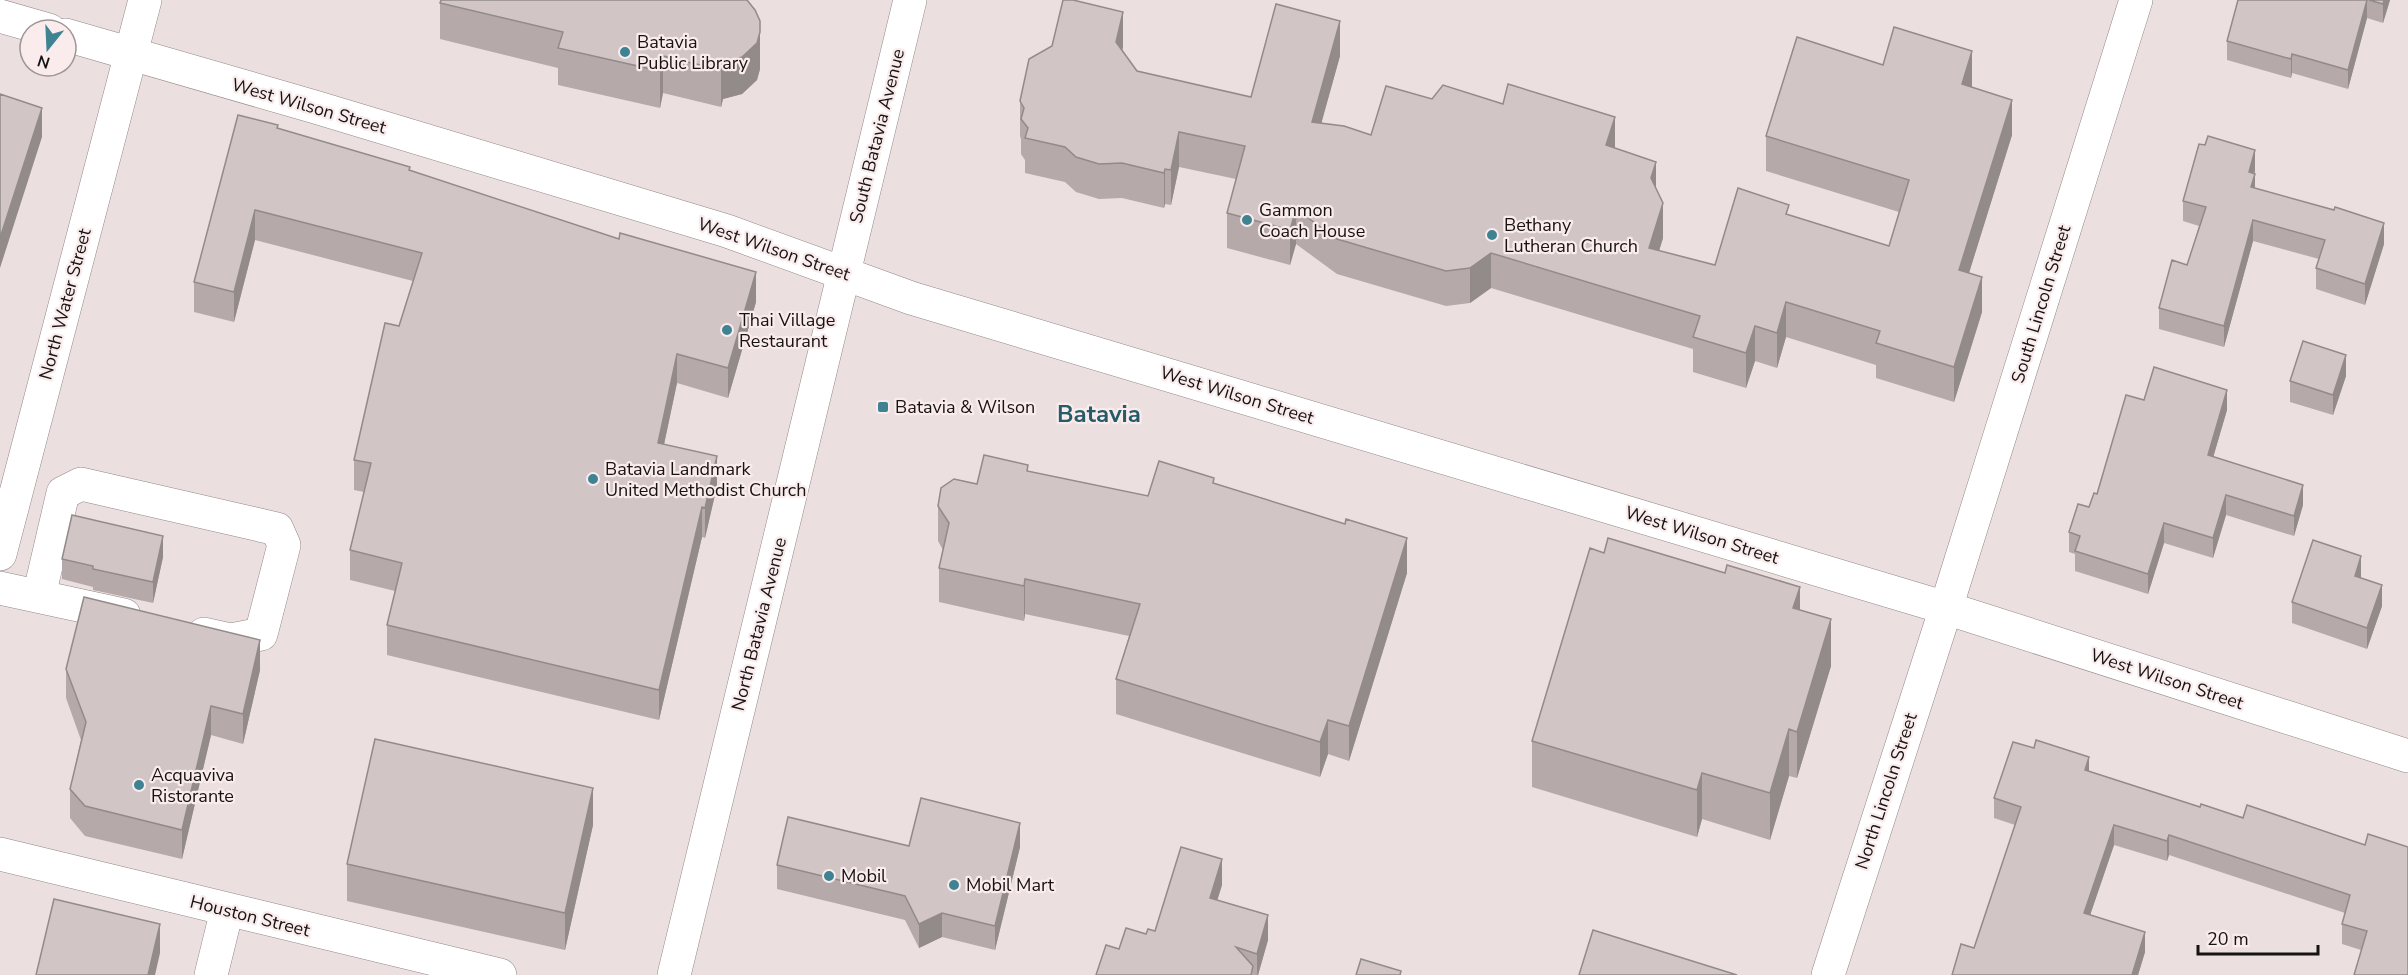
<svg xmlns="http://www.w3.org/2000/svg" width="2408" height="975" font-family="'Nunito Sans',sans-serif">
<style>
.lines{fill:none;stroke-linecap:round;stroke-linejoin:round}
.minor-casing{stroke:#938787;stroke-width:34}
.major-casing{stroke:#938787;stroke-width:34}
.minor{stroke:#fff;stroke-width:33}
.major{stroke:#fff;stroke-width:33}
.wall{fill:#b5a9a9}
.shaded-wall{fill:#938a8a}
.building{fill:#d2c5c5;stroke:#938a8a;stroke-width:1.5}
.poi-dot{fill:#3f8392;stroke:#faecec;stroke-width:2}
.labels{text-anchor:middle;stroke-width:4.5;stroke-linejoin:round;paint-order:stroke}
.poi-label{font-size:18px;fill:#171313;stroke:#faecec;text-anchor:start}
.street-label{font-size:18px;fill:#171313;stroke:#faecec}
.district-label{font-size:24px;font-weight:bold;fill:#265c68;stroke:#faecec}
</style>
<rect width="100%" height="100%" fill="#ecdfdf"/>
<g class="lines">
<!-- minor casing -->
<g class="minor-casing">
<path id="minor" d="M 0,554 L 145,0
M 0,588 L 124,615
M 39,596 L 63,493 L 81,484 L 277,529 L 284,545 L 261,634 L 231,640 L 204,634
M 0,854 L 500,975
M 211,975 L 227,910
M 1828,975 L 1946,608 L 2136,0"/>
</g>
<!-- major casing -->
<g class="major-casing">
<path id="major" d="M 0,16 L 49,30
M 66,35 L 315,107 L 727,231 L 911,298 L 1946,608 L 2408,756
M 674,975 L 910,0"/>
</g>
<!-- minor -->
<use href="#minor" class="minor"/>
<!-- major -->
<use href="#major" class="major"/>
</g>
<!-- wall -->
<path class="wall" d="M 2238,0 L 2390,0 L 2383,23 L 2367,18 L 2348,89 L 2292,73 L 2291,78 L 2227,60 L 2227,41 Z
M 440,3 L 760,69 L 757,80 L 742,94 L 723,99 L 721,107 L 663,93 L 660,108 L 558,85 L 558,68 L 440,39 Z
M 1123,47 L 1122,50 L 1137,71 L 1251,97 L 1340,56 L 1321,123 L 1371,135 L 1432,99 L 1615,148 L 1656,188 L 1663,238 L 1659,251 L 1715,265 L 1789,215 L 1889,246 L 1899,212 L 1766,171 L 1766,136 L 1883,65 L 1971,87 L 2012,135 L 1969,273 L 1982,312 L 1954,402 L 1876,378 L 1876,365 L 1786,337 L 1777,368 L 1755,361 L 1746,388 L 1693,372 L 1693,349 L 1491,288 L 1470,303 L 1446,306 L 1337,274 L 1296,244 L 1290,265 L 1227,248 L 1227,213 L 1236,179 L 1179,167 L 1171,205 L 1165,204 L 1164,208 L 1122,198 L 1099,199 L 1076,192 L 1065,182 L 1025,173 L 1025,160 L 1021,154 L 1021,139 L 1020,136 L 1020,101 Z
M 278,129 L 410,171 L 756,302 L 728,398 L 677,383 L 664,444 L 717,486 L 705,538 L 702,537 L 659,720 L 387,655 L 387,625 L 395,591 L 350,580 L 350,550 L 364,492 L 354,490 L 354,460 L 399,326 L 413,281 L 255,240 L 234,322 L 194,312 L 194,282 Z
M 2205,145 L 2255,171 L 2254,174 L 2255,188 L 2384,244 L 2365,305 L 2316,289 L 2316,268 L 2319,259 L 2253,241 L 2224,347 L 2159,329 L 2159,308 L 2187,265 L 2199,226 L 2183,221 L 2183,201 Z
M 2346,376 L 2333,415 L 2290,402 L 2290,381 Z
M 2144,400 L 2227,410 L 2213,457 L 2303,505 L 2294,536 L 2226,515 L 2213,558 L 2164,543 L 2148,594 L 2075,571 L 2075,554 L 2069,552 L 2069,532 L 2089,507 L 2097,494 Z
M 1028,471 L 1148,496 L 1214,483 L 1407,573 L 1349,761 L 1328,754 L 1320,777 L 1116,714 L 1116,679 L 1129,636 L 1025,614 L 1024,621 L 939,602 L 939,568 L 943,550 L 938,541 L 938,506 L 977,484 Z
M 163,557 L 153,603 L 93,590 L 93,587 L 62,579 L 62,559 Z
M 2361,576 L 2361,578 L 2382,606 L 2367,649 L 2292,623 L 2292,602 Z
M 1800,610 L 1831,666 L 1797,778 L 1789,776 L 1770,840 L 1702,819 L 1697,837 L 1532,787 L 1532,741 Z
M 66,669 L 260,670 L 243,744 L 211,735 L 182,859 L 85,836 L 70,818 L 70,789 L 81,740 L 66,698 Z
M 2034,748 L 2089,771 L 2200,807 L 2365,845 L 2408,847 L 2361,950 L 2342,944 L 2342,924 L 2345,913 L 2169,855 L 2167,861 L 2114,845 L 2090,915 L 2145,952 L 2138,975 L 1952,975 L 1974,948 L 2015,825 L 1994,818 L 1994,798 Z
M 593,825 L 565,950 L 347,901 L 347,864 Z
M 909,846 L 1020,847 L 995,950 L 942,937 L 919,948 L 905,920 L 777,889 L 777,865 Z
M 1222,885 L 1217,900 L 1268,940 L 1258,975 L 1096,975 L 1119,949 L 1155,931 Z"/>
<!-- shaded-wall -->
<path class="shaded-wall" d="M 2367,0 L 2367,18 L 2348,89 L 2348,70 Z
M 2384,0 L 2390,0 L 2383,23 L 2383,4 Z
M 1123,12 L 1123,47 L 1116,77 L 1116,42 Z
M 1340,21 L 1340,56 L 1312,157 L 1312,122 Z
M 760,32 L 760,69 L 757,80 L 742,94 L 723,99 L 721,107 L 721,70 L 723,63 Z
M 1972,51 L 1972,86 L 1962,119 L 1962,84 Z
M 2292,54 L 2292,73 L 2291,78 L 2291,59 Z
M 663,56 L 663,93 L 660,108 L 660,71 Z
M 2012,100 L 2012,135 L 1959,305 L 1959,270 Z
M 42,108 L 42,137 L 0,268 L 0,238 Z
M 1615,117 L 1615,152 L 1606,145 Z
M 1179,132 L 1179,167 L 1171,205 L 1171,170 Z
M 2255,150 L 2255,171 L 2249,193 L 2249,172 Z
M 1656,162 L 1656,197 L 1651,178 Z
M 1165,169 L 1165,204 L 1164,208 L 1164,173 Z
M 2255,174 L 2255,195 L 2251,187 Z
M 1663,203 L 1663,238 L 1649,283 L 1649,248 Z
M 1296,209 L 1296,244 L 1290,265 L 1290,230 Z
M 255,210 L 255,240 L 234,322 L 234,292 Z
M 2253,220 L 2253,241 L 2224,347 L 2224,326 Z
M 2384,223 L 2384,244 L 2365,305 L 2365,284 Z
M 1491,253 L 1491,288 L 1470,303 L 1470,268 Z
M 756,272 L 756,302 L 728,398 L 728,368 Z
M 1982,277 L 1982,312 L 1954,402 L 1954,367 Z
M 1786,302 L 1786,337 L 1777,368 L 1777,333 Z
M 1755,326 L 1755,361 L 1746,388 L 1746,353 Z
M 677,354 L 677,383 L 658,473 L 658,443 Z
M 2346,355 L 2346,376 L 2333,415 L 2333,395 Z
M 2227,390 L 2227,410 L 2208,475 L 2208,455 Z
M 717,456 L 717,486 L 705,538 L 705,508 Z
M 2303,485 L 2303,505 L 2294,536 L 2294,516 Z
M 2226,495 L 2226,515 L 2213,558 L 2213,538 Z
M 702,507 L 702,537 L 659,720 L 659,690 Z
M 2164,523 L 2164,543 L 2148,594 L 2148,574 Z
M 163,536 L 163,557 L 153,603 L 153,582 Z
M 1407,538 L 1407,573 L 1349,761 L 1349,726 Z
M 2361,556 L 2361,576 L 2355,597 L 2355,576 Z
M 1025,579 L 1025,614 L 1024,621 L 1024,586 Z
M 2382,585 L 2382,606 L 2367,649 L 2367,628 Z
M 1800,587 L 1800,633 L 1793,608 Z
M 1831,619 L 1831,666 L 1797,778 L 1797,732 Z
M 260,640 L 260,670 L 243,744 L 243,714 Z
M 211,706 L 211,735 L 182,859 L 182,830 Z
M 1328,720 L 1328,754 L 1320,777 L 1320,742 Z
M 1789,729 L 1789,776 L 1770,840 L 1770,793 Z
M 2089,757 L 2089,777 L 2085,770 Z
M 1702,773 L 1702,819 L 1697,837 L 1697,790 Z
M 593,788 L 593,825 L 565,950 L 565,913 Z
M 1020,823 L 1020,847 L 995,950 L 995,926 Z
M 2114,825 L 2114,845 L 2084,933 L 2084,913 Z
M 2169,835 L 2169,855 L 2167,861 L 2167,841 Z
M 1222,859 L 1222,885 L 1210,924 L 1210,898 Z
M 942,913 L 942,937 L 919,948 L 919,924 Z
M 1268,915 L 1268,940 L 1258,975 L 1257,975 L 1257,954 Z
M 160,924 L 160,953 L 155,975 L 148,975 Z
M 2145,932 L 2145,952 L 2138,975 L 2132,975 Z"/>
<!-- building -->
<path class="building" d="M 441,0 L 747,0 L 755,10 L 760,21 L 760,32 L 757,43 L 742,57 L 723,63 L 721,70 L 663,56 L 660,71 L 558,48 L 563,32 L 440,3 Z
M 1063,0 L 1073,0 L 1123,12 L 1116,42 L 1137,71 L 1251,97 L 1276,4 L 1340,21 L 1312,122 L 1344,126 L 1371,135 L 1386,86 L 1432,99 L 1443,85 L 1503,104 L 1508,84 L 1615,117 L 1606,145 L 1656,162 L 1651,178 L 1663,203 L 1649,248 L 1715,265 L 1738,188 L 1789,205 L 1786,214 L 1889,246 L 1909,180 L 1766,136 L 1797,37 L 1883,65 L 1894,27 L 1972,51 L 1962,84 L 2012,100 L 1959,270 L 1982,277 L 1954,367 L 1876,343 L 1880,331 L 1786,302 L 1777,333 L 1755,326 L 1746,353 L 1693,337 L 1700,316 L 1491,253 L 1470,268 L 1446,271 L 1337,239 L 1296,209 L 1290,230 L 1227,213 L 1245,146 L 1179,132 L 1171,170 L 1165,169 L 1164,173 L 1122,163 L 1099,164 L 1076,157 L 1065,147 L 1025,138 L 1028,128 L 1021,119 L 1024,108 L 1020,101 L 1029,59 L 1052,46 Z
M 2238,0 L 2367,0 L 2348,70 L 2292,54 L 2291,59 L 2227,41 Z
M 2369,0 L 2384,0 L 2383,4 Z
M 0,94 L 42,108 L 0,238 Z
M 238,115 L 278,125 L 277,128 L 410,167 L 409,170 L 619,239 L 620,233 L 756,272 L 728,368 L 677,354 L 658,443 L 717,456 L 705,508 L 702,507 L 659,690 L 387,625 L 402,563 L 350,550 L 371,463 L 354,460 L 385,323 L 399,326 L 422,253 L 255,210 L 234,292 L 194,282 Z
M 2208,136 L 2255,150 L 2249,172 L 2255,174 L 2251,187 L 2334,210 L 2335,207 L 2384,223 L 2365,284 L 2316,268 L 2325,240 L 2253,220 L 2224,326 L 2159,308 L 2172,260 L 2187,265 L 2206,207 L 2183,201 L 2199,144 L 2205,145 Z
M 2303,341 L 2346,355 L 2333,395 L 2290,381 Z
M 2154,367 L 2227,390 L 2208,455 L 2303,485 L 2294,516 L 2226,495 L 2213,538 L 2164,523 L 2148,574 L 2075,551 L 2080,536 L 2069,532 L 2078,504 L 2089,507 L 2094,493 L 2097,494 L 2126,395 L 2144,400 Z
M 984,455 L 1028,465 L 1027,471 L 1148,496 L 1159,461 L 1214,478 L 1213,483 L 1345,524 L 1346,519 L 1407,538 L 1349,726 L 1328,720 L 1320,742 L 1116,679 L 1140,604 L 1025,579 L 1024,586 L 939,568 L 949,523 L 938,506 L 941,488 L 954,479 L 977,484 Z
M 72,515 L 163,536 L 153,582 L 93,569 L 93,566 L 62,559 Z
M 1608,538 L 1725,573 L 1727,565 L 1800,587 L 1793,608 L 1831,619 L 1797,732 L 1789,729 L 1770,793 L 1702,773 L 1697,790 L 1532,741 L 1590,548 L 1604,553 Z
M 2313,540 L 2361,556 L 2355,576 L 2382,585 L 2367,628 L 2292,602 Z
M 84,597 L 260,640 L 243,714 L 211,706 L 182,830 L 85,806 L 70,789 L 86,722 L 66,669 Z
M 375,739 L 593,788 L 565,913 L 347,864 Z
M 2036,740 L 2089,757 L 2085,770 L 2200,807 L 2201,804 L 2243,818 L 2247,805 L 2365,845 L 2368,834 L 2408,847 L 2408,975 L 2354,975 L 2367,931 L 2342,924 L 2350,895 L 2169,835 L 2167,841 L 2114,825 L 2084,913 L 2145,932 L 2132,975 L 1952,975 L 1961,944 L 1974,948 L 2021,807 L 1994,798 L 2013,742 L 2034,748 Z
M 921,798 L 1020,823 L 995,926 L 942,913 L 919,924 L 905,896 L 777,865 L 788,817 L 909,846 Z
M 1181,847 L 1222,859 L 1210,898 L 1268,915 L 1257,954 L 1236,947 L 1253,966 L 1251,975 L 1096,975 L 1106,945 L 1119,949 L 1126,928 L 1146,934 L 1148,929 L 1155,931 Z
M 54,899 L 160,924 L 148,975 L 36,975 Z
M 1593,930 L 1737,975 L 1579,975 Z
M 1361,959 L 1401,971 L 1400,975 L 1356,975 Z"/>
<!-- markers -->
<g class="poi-dot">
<circle cx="625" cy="52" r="6"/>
<circle cx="1247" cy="220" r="6"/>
<circle cx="1492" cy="235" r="6"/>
<circle cx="727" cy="330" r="6"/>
<rect x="877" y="401" width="12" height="12" rx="3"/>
<circle cx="593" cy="479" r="6"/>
<circle cx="139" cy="785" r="6"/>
<circle cx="829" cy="876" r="6"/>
<circle cx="954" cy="885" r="6"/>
</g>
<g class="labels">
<!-- poi labels -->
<g class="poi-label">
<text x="637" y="48">Batavia<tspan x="637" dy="21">Public Library</tspan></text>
<text x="1259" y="216">Gammon<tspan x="1259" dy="21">Coach House</tspan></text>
<text x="1504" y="231">Bethany<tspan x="1504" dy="21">Lutheran Church</tspan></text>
<text x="739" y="326">Thai Village<tspan x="739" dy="21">Restaurant</tspan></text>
<text x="895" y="413">Batavia &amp; Wilson</text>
<text x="605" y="475">Batavia Landmark<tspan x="605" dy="21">United Methodist Church</tspan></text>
<text x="151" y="781">Acquaviva<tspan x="151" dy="21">Ristorante</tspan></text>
<text x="841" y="882">Mobil</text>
<text x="966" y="891">Mobil Mart</text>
</g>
<!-- street labels -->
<g class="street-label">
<text transform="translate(309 106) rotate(16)" y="6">West Wilson Street</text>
<text transform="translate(877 136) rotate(-76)" y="6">South Batavia Avenue</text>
<text transform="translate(774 249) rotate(19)" y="6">West Wilson Street</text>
<text transform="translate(65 304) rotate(-75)" y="6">North Water Street</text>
<text transform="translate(2041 304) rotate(-73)" y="6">South Lincoln Street</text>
<text transform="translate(1237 395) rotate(17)" y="6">West Wilson Street</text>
<text transform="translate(1702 535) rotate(17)" y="6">West Wilson Street</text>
<text transform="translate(759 624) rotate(-76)" y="6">North Batavia Avenue</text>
<text transform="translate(2167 679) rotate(18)" y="6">West Wilson Street</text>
<text transform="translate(1886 791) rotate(-72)" y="6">North Lincoln Street</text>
<text transform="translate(250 916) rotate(14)" y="6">Houston Street</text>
</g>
<!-- district labels -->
<g class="district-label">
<text x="1099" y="422">Batavia</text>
</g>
</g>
<!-- north arrow -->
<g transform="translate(48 48) rotate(198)"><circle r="28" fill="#faecec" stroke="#9f9595" stroke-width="1.5"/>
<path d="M0-4.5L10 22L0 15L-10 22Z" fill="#3f8392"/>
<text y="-9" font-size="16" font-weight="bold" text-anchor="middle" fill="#171313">N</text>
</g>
<!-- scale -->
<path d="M2198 945v9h120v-9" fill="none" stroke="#171313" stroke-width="3"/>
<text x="2207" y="945" font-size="18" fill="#171313" stroke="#faecec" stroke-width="4.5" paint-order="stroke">20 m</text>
</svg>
